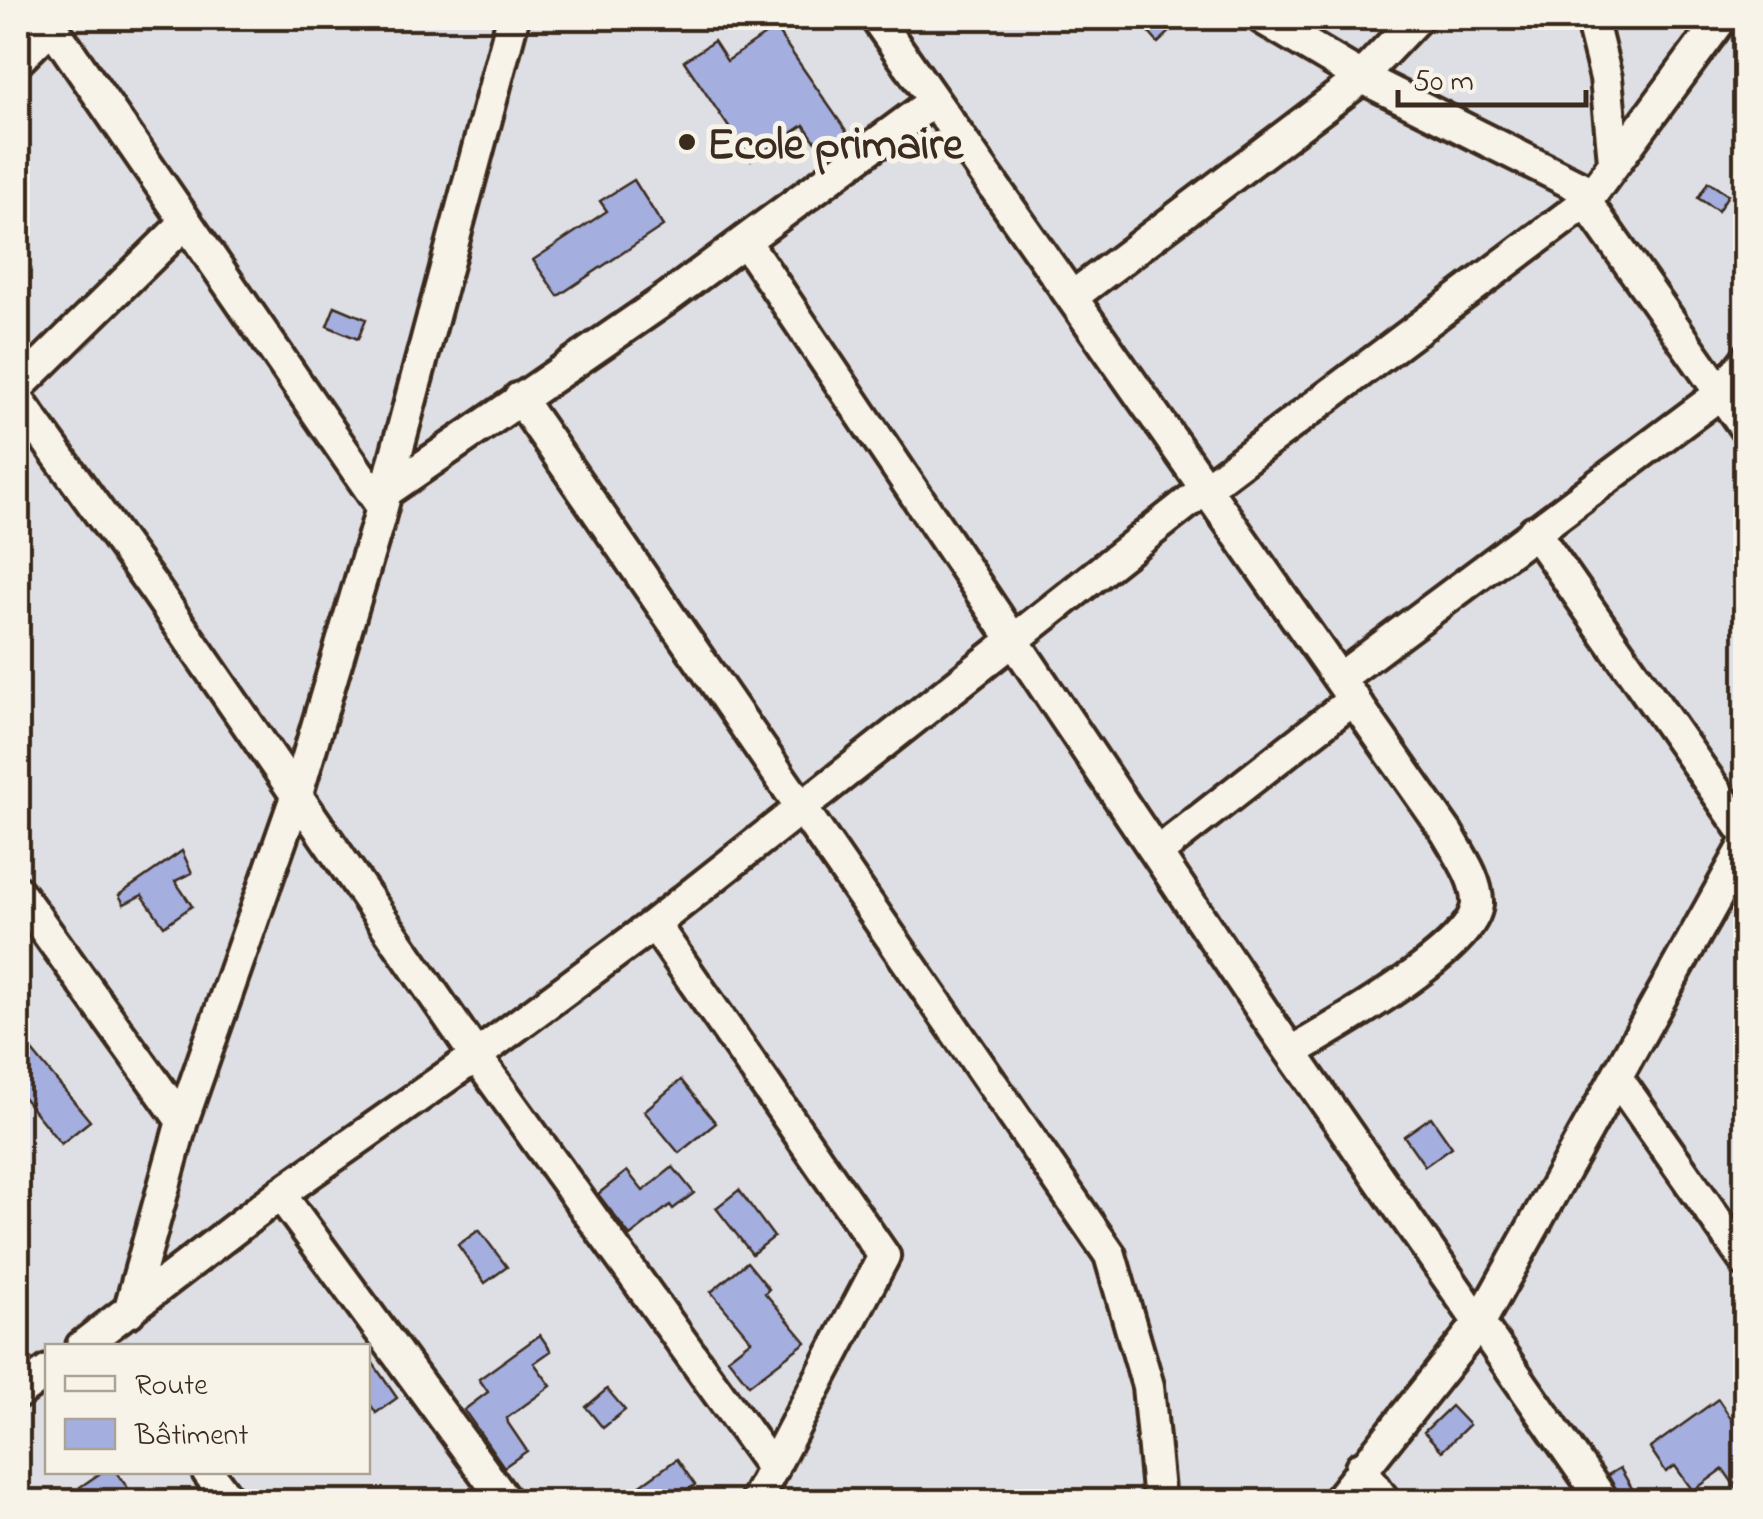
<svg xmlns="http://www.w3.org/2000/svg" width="1763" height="1519" font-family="'Indie Flower',sans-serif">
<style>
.building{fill:#a4afdf;stroke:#3b2a1e;stroke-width:2.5}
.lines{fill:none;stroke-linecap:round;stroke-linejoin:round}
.street-casing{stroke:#3b2a1e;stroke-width:38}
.street{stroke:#f7f3e8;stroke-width:30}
.poi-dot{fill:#3b2a1e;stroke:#f7f3e8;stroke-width:4}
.labels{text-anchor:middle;stroke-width:10;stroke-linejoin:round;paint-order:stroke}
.poi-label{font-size:45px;font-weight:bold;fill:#3b2a1e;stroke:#f7f3e8;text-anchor:start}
</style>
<rect width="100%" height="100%" fill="#dedfe5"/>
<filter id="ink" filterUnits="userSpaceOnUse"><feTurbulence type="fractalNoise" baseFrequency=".01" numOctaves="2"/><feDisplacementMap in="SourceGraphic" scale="20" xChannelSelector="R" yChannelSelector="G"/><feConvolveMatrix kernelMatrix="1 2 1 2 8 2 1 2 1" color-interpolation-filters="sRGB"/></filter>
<g filter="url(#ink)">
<!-- building -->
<path class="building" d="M 1136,18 L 1165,18 L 1174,28 L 1158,43 Z
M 775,28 L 847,132 L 821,150 L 804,125 L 751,160 L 684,61 L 714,41 L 727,61 Z
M 634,180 L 663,226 L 558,296 L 533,260 L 607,211 L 600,201 Z
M 1708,182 L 1728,195 L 1718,211 L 1698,198 Z
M 335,306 L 366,319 L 358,339 L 327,326 Z
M 182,851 L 192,873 L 175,881 L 192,906 L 164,926 L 142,895 L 124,904 L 119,895 Z
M 18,1034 L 90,1121 L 61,1144 L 18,1091 Z
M 681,1080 L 716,1123 L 679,1153 L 644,1111 Z
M 1431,1117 L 1452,1147 L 1425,1166 L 1404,1136 Z
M 673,1167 L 694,1193 L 673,1209 L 670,1205 L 630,1236 L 598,1194 L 627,1171 L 643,1191 Z
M 739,1190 L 774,1237 L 752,1254 L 716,1208 Z
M 479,1230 L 507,1267 L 485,1283 L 458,1245 Z
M 747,1262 L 769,1289 L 765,1293 L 806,1342 L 749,1385 L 728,1358 L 751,1340 L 711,1292 Z
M 540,1335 L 551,1351 L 534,1363 L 551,1386 L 507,1418 L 508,1423 L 527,1451 L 504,1467 L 464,1410 L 488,1392 L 479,1379 Z
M 368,1356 L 397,1398 L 376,1413 L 368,1401 Z
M 607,1389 L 625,1410 L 603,1428 L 586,1407 Z
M 1718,1399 L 1746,1441 L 1746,1502 L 1723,1469 L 1693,1491 L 1675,1466 L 1666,1472 L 1650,1448 Z
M 1451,1406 L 1469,1425 L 1442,1451 L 1424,1432 Z
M 677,1459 L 695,1485 L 671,1502 L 617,1502 Z
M 1620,1468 L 1640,1502 L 1623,1502 L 1608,1475 Z
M 102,1472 L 116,1472 L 138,1502 L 90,1502 L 80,1487 Z"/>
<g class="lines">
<!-- street casing -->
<g class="street-casing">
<path id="street" d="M 46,18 L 382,507
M 876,18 L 1447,833 C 1459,854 1478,880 1477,904 C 1474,949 1331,1029 1292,1052
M 1262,18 L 1361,77 L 1592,193
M 1591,18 L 1606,78 L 1614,161
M 1722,18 L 1586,202 L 1746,429
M 18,60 L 52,26
M 745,241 L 1270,1022 L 1604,1502
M 1072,297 L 1354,84 L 1417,18
M 18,387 L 186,222
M 519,398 L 1110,1255 L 1148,1386 L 1159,1502
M 18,400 L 156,591 L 476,1056 L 773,1469
M 386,492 L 666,299 L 934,101
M 1534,531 L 1746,834
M 1340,678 L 1720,394 L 1746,360
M 1157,853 L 1354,699
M 18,892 L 182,1121
M 654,924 L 884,1256 L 755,1502
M 1617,1078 L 1746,1262
M 280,1194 L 506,1502
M 129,1312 L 182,1121 L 297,794 L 378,522 L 513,18
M 82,1346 L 280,1194 L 476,1056 L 654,924 L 1206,488 L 1586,202
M 18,1393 L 48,1371
M 1361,1467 L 1385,1502
M 208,1472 L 230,1502
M 1337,1502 L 1480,1322 L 1746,844"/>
</g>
<!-- street -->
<use href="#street" class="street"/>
</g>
</g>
<!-- markers -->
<circle class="poi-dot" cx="687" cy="142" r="10"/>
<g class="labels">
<!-- poi labels -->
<g class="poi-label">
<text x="707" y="158">Ecole primaire</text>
</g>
</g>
<!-- margin -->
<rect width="1763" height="1519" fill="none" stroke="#f7f3e8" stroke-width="60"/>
<rect x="30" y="30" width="1703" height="1459" fill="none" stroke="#3b2a1e" stroke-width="4" filter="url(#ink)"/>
<!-- legend -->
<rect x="45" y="1344" width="325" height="130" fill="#f7f3e8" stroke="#aca397" stroke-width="2.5"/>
<rect x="65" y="1376" width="50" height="15" fill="#f7f3e8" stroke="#aca397" stroke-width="2.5"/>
<text x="135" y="1394" font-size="30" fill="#3b2a1e">Route</text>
<rect x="65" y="1419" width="50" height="30" fill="#a4afdf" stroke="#aca397" stroke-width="2.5"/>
<text x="135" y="1444" font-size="30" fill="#3b2a1e">Bâtiment</text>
<!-- scale -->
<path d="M1398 90v15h188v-15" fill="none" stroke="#3b2a1e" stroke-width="5"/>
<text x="1413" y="90" font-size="30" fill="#3b2a1e" stroke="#f7f3e8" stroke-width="8" paint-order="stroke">50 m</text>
</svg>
